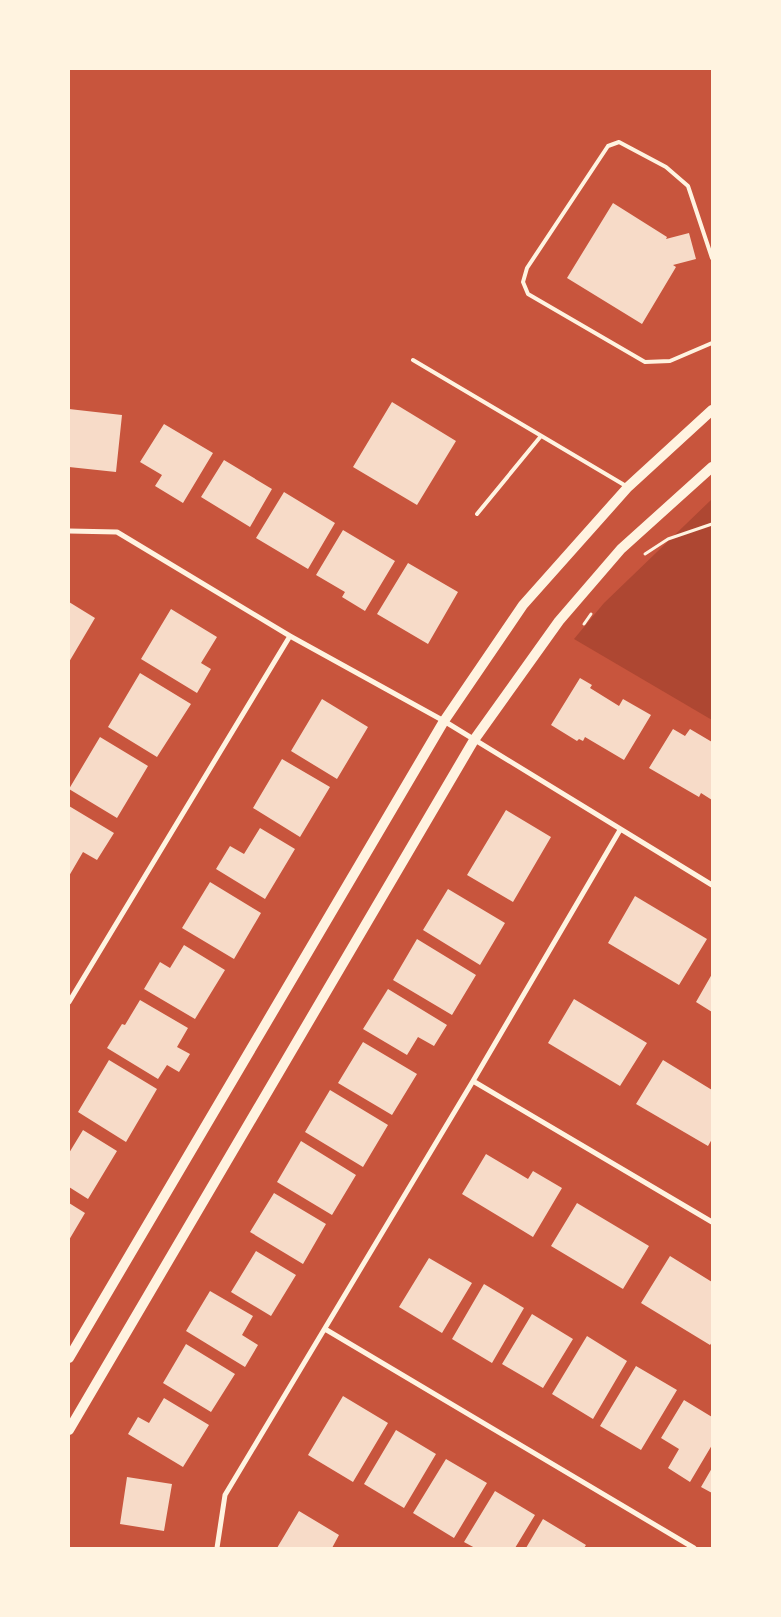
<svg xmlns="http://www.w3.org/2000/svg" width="781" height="1617" font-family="'DejaVu Sans',sans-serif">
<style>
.green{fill:#ae4732}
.building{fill:#f7dbc8}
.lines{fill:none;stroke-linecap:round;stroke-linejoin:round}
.path{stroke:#fff3e0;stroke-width:3}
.service{stroke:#fff3e0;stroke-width:4}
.minor{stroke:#fff3e0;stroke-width:5}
.secondary{stroke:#fff3e0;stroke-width:10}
</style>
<rect width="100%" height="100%" fill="#c8553d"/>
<!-- green -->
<path class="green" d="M 712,499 L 712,720 L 574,639 L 604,603 Z"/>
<!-- building -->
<path class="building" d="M 613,203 L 667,237 L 666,239 L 689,233 L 696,259 L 673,265 L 676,267 L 642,324 L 567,278 Z
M 392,402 L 456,441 L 417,505 L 353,467 Z
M 69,409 L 122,415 L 116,472 L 69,467 Z
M 164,424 L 213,453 L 183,503 L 155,486 L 162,475 L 140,462 Z
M 224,460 L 272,489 L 250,527 L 201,497 Z
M 284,492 L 335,523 L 308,569 L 256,538 Z
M 343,530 L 395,561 L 365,611 L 342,597 L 345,592 L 316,575 Z
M 408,563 L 458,592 L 428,644 L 377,614 Z
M 69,602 L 95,618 L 69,662 Z
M 171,609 L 217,637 L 201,663 L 211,669 L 197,693 L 141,659 Z
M 140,673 L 191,704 L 157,757 L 108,727 Z
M 580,678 L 592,685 L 590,688 L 619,706 L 623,699 L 651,715 L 624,760 L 585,737 L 583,741 L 579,739 L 577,741 L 551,725 Z
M 322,699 L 368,727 L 337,779 L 291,751 Z
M 673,729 L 685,736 L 690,729 L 712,742 L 712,800 L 701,793 L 699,797 L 649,768 Z
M 100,737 L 148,766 L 117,818 L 69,789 Z
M 282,759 L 330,787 L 300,837 L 253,808 Z
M 69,806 L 114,833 L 97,860 L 83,852 L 69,876 Z
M 506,810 L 551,837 L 513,902 L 467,875 Z
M 260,828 L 295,849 L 265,899 L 216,869 L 230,846 L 244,854 Z
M 210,882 L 261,913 L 234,959 L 182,928 Z
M 448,889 L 505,923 L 480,965 L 423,930 Z
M 635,896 L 707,939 L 679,985 L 608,943 Z
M 417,939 L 476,975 L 452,1015 L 393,980 Z
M 184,945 L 225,970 L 195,1019 L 144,989 L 160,962 L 170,968 Z
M 712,974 L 712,1012 L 696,1002 Z
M 388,989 L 447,1025 L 434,1046 L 418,1037 L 407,1055 L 363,1029 Z
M 574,999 L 647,1043 L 620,1086 L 548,1043 Z
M 140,1000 L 188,1028 L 177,1047 L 190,1054 L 179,1072 L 167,1065 L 158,1079 L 107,1048 L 122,1024 L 125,1025 Z
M 363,1042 L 417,1074 L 392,1115 L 338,1083 Z
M 109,1060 L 157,1089 L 126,1142 L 78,1112 Z
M 663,1060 L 712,1090 L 712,1139 L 708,1146 L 636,1104 Z
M 330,1090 L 388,1125 L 363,1167 L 305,1132 Z
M 83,1130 L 117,1151 L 88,1199 L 69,1187 L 69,1153 Z
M 301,1141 L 356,1175 L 332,1215 L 277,1182 Z
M 486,1154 L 528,1179 L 533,1171 L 562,1188 L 533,1237 L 462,1194 Z
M 274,1193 L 326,1224 L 303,1264 L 250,1232 Z
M 69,1203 L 85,1213 L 69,1240 Z
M 577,1203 L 649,1246 L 623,1289 L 551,1246 Z
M 256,1251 L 296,1275 L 271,1316 L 231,1292 Z
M 670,1256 L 712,1282 L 712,1342 L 710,1345 L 641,1303 Z
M 429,1258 L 472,1283 L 442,1333 L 399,1307 Z
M 484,1284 L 524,1308 L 492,1363 L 452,1339 Z
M 210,1291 L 253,1316 L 242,1335 L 258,1345 L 245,1367 L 186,1331 Z
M 532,1314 L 573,1339 L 543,1388 L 502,1364 Z
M 587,1336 L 627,1361 L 593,1419 L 552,1394 Z
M 186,1344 L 235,1374 L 211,1412 L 163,1383 Z
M 636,1366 L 677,1390 L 641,1450 L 600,1426 Z
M 343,1396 L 388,1423 L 353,1482 L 308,1455 Z
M 164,1398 L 209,1425 L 183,1467 L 128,1434 L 138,1417 L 149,1423 Z
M 684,1400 L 712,1417 L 712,1445 L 690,1482 L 668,1468 L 679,1449 L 661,1438 Z
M 396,1430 L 436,1454 L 404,1508 L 364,1484 Z
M 446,1459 L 487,1483 L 454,1538 L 413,1513 Z
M 712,1468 L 712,1493 L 701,1487 Z
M 127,1477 L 172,1484 L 164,1531 L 120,1524 Z
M 495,1491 L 535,1515 L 515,1548 L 475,1548 L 464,1542 Z
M 299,1511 L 339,1535 L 332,1548 L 277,1548 Z
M 543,1519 L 586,1545 L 584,1548 L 526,1548 Z"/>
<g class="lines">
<!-- path -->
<path class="path" d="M 645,554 L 668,539 L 712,524
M 584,624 L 591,614"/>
<!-- service -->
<path class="service" d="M 712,258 L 688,186 L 666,167 L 619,142 L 608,146 L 527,268 L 523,282 L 528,294 L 645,362 L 670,361 L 712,343
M 413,360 L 626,486
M 477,514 L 541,436"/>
<!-- minor -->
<path class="minor" d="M 69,531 L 117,532 L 290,636 L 444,721 L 712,885
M 69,1002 L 290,636
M 473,1081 L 712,1222
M 325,1329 L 694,1548
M 217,1548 L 225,1495 L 473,1081 L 620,830"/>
<!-- secondary -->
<path class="secondary" d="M 69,1358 L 444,721 L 523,605 L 628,487 L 712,410
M 69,1430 L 474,740 L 559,621 L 621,549 L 712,467"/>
</g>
<!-- border -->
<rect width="781" height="1617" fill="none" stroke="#fff3e0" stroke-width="140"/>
</svg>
